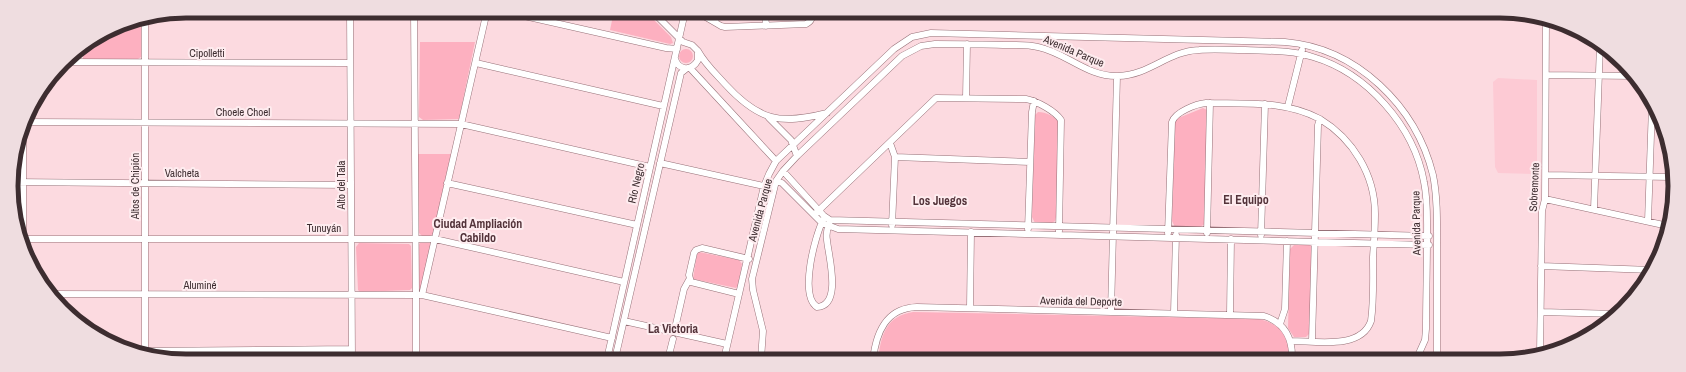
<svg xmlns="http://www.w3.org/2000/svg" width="1686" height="372" font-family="'Archivo Narrow',sans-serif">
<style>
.built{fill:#fdcad4}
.green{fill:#fdb0c0}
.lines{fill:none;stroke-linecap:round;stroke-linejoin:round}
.street-casing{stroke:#967077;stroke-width:7}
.street{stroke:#fff;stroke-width:6}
.labels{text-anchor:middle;stroke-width:4;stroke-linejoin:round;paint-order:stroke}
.street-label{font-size:11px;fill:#3d2d30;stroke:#feecef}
.neighbourhood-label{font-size:12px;font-weight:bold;fill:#53333a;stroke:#feecef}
.rim{fill:none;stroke:#3d2d30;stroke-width:5}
</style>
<rect width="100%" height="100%" fill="#fcdae0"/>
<!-- built -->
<path class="built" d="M 1498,78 L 1537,80 L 1537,169 L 1533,174 L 1498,173 L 1495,167 L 1493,82 Z"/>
<!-- green -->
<path class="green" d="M 614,11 L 646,12 L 671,37 L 673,43 L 670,44 L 610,30 Z
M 141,20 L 141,57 L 138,59 L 83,60 L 83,47 L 119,24 Z
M 420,42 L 475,42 L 459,119 L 423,120 L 419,117 Z
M679 56a7 7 0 1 1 14 0a7 7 0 1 1-14 0Z
M 1203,108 L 1207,110 L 1205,224 L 1200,227 L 1175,227 L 1172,221 L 1175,121 L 1176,119 Z
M 1038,112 C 1046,112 1055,116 1059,123 L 1056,217 L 1055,221 L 1052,223 L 1035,223 L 1032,217 L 1035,115 Z
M 417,154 L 451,154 L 433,234 L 430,236 L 422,236 L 418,232 Z
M 359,243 L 409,244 L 411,246 L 412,288 L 410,290 L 360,292 L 358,290 L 356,247 Z
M 420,243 L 430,243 L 432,246 L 420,291 L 418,290 L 418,246 Z
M 1308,244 L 1311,246 L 1313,250 L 1309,334 L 1306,337 L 1294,337 L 1288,328 L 1290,249 L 1294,245 Z
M 699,252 L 739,260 L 742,264 L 738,286 L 736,288 L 693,279 L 697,254 Z
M 913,312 L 1259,319 C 1283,325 1289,336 1289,360 L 878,360 C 881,335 886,316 913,312 Z"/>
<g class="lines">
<!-- street casing -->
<g class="street-casing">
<path id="street" d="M 350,11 L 352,359
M 502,11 L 666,48 L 677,49
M 653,12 L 683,42 L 692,45 L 698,51 L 698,60 C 692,71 679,71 675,59
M 697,12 L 721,26 L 725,27 L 806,24 C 812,21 812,18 812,12
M 765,12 L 766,26
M 145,19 L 145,353
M 552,22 L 555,11
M 715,22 L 718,12
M 698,51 C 705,64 716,74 725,84 C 759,121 780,125 827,113
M 65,62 L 350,63
M 476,63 L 663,106
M 690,68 L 776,161
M 1546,75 L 1635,76
M 966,98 L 967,44
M 1288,106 L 1302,50
M 769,118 L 791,140 L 797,156
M 25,122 L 461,124 L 650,167
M 23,130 L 23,248
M 890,143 L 895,157 L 892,225
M 895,157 L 1030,162
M 660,163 L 764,186
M 783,171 L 824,216 L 830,220 L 1429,236
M 1546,175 L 1671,177
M 776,181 L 782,183 L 822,223 L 838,229 L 1429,245
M 12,182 L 351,185
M 447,183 L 637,225
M 1545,199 L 1668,226
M 1594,209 L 1600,45
M 816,213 L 936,98 L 1026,99 C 1037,101 1055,111 1061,120 L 1059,231
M 823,220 C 815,236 799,295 817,307 C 843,306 828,254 827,240 C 826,235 827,229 829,224
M 1648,221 L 1652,106
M 1028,229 L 1032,112 L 1034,101
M 1168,233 L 1172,122 C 1175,112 1196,104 1206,103 C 1245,104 1284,100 1320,119 L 1318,125 L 1312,341
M 1207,233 L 1210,103
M 1261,235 L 1265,104
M 20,239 L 435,239 L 624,282
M 1541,266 L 1652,270
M 49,294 L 416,295 L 414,11
M 739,294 L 691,282 L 689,275 L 694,253 L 696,250 L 702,248 L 749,259
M 422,295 L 487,11
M 970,308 L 971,232
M 1111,312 L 1117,76
M 1541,312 L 1618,314
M 1174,313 L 1176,235
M 1230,315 L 1231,239
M 624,321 L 727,344
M 676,324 L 684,289 L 689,280
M 1280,324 L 1285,309 L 1287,241
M 1291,341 C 1316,341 1361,350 1371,321 C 1374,300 1373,278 1373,257 C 1374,243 1375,229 1375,214 C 1375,175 1353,139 1320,119
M 137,351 L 352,349
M 1540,354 L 1542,211 L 1545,199 L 1546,20
M 416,359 L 416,295 L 422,295 L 612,338
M 607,359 L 685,12
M 615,359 L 681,73 L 686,69
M 668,359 L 673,339
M 724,359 L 764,186 L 769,174 L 776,161 L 894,49 L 912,37 L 931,33 L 1285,42 C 1357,48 1416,106 1433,175 C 1438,199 1437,226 1437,250 C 1437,287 1437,323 1437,360
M 761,359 L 763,331 L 753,290 L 752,279 L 776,181 L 783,171 L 797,156 L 902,56 L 921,46 L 935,44 C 957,44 980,44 1003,45 C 1014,45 1027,44 1038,47 C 1067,53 1087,77 1118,76 C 1150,75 1168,51 1199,50 C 1214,49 1230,50 1245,50 C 1268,51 1291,50 1313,57 C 1367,73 1414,126 1424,182 C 1428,201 1427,220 1427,239 C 1427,269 1426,299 1426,329 L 1425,340 L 1416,360
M 873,360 C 876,332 886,308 917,307 L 1264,316 C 1285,323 1293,338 1292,360"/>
</g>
<!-- street -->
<use href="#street" class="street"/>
</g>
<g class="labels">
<!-- street labels -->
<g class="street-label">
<text transform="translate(1074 51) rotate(23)" y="4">Avenida Parque</text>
<text x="207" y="57">Cipolletti</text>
<text x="243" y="116">Choele Choel</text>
<text x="182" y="177">Valcheta</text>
<text transform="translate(636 183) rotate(-77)" y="4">Río Negro</text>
<text transform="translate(341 185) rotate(-90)" y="4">Alto del Tala</text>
<text transform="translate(135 186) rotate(-90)" y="4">Altos de Chipión</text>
<text transform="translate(1534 187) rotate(-87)" y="4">Sobremonte</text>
<text transform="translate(760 210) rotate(-75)" y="4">Avenida Parque</text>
<text transform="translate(1416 223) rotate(-91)" y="4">Avenida Parque</text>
<text x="324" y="232">Tunuyán</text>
<text x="200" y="289">Aluminé</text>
<text transform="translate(1081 301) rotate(1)" y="4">Avenida del Deporte</text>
</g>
<!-- neighbourhood labels -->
<g class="neighbourhood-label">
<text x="1246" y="204">El Equipo</text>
<text x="940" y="205">Los Juegos</text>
<text x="478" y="228">Ciudad Ampliación<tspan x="478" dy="14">Cabildo</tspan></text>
<text x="673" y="333">La Victoria</text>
</g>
</g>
<!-- crop -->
<path d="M0 0H1686V372H0ZM186 18H1500A168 168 0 0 1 1668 186V186A168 168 0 0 1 1500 354H186A168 168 0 0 1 18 186V186A168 168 0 0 1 186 18Z" fill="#efdde0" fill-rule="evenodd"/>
<path class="rim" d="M186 18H1500A168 168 0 0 1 1668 186V186A168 168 0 0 1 1500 354H186A168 168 0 0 1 18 186V186A168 168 0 0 1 186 18Z"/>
</svg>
